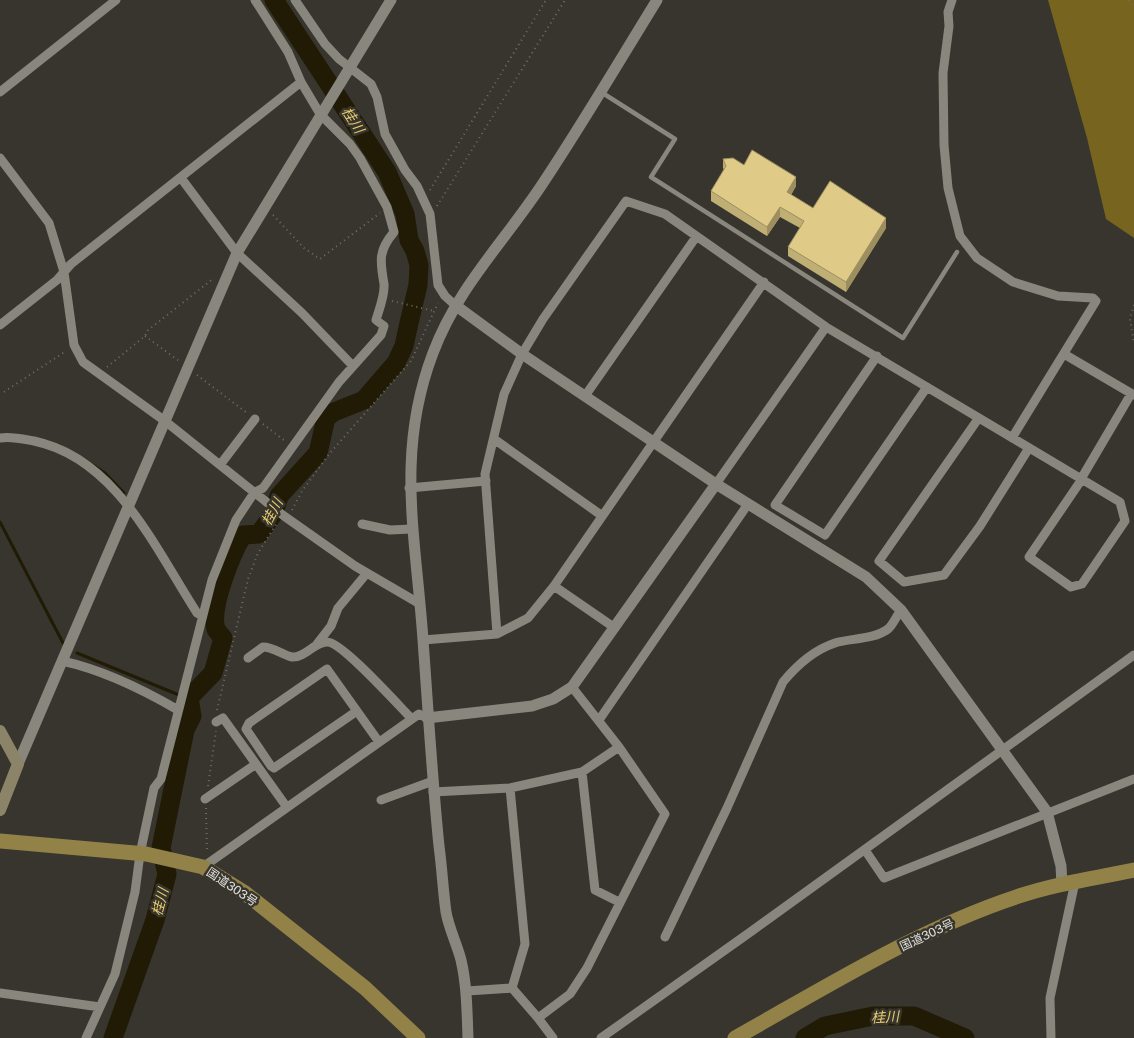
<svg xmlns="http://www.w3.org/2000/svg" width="1134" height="1038" font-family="'Public Sans','Noto Sans JP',sans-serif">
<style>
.forest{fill:#77641e}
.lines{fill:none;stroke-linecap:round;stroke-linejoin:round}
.stream{stroke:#211b06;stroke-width:3}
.river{stroke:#211b06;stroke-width:19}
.path{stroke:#706e67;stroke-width:2;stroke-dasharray:1 4;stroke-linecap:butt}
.service{stroke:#88867d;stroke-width:4.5}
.minor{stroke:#88867d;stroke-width:9}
.tertiary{stroke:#88867d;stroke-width:11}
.secondary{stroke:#8c8469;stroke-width:12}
.trunk{stroke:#928248;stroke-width:15}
.wall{fill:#c0af74}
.shaded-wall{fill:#9c8e5e}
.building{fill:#dfcb87;stroke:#9c8e5e}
.labels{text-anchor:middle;stroke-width:5;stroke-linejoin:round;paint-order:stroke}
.street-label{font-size:12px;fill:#e1dfda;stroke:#37352d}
.water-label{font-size:14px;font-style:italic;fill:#e9ce6e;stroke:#37352d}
</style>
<rect width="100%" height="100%" fill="#37352d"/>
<!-- forest -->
<path class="forest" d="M 1048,0 L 1134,0 L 1134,238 L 1106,219 L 1087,138 Z"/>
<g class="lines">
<!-- stream -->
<path class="stream" d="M 43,440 L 60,446
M 79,456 L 105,473 L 124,493
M 0,522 L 63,643
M 208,607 L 216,611
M 77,653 L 179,695"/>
<!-- river -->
<path class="river" d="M 113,1038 L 155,920 L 167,874 L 161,848 L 185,730 L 192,716 L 189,698 L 213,673 L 223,638 C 221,635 217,632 216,629 C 209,609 232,552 243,535 L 259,534 L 274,513 L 279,496 L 318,453 L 326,418 L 334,412 L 364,400 L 396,363 L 404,346 L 409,323 L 418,285 L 419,265 L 415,251 L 409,240 L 405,214 L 387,172 L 274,0
M 805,1038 L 825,1026 L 873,1016 L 914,1016 L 965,1038"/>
<!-- path -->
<path class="path" d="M 1129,0 L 1134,7
M 430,190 L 546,0
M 437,206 L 565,0
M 273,215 L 304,248 L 320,259 L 380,213
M 392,301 L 434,311
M 1134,305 L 1130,319 L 1134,343
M 145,336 L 179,361
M 107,367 L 145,336 L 147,331 L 214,278
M 197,375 L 247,413
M 4,392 L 66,351
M 263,424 L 285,441
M 292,510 L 302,491 L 330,453 L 411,361 L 438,303
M 217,710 L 248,579 L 258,553 L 277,523
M 208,786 L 216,731
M 206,808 L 207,853"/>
<!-- service -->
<path class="service" d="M 601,92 L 675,139 L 651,177 L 903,338 L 957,252"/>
<!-- minor -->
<path class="minor" d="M 255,0 L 288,52 L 301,82
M 295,0 L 325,44 L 339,59 L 371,84 L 377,97 L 385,134 L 405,170 L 417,186 L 430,214 L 438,285 L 445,296 L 455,305
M 952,0 L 948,12 L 949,26 L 943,73 L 944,145 L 948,188 L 960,236 L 977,258 L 1013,282 L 1058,296 L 1093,298 L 1096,301 L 1012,438
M 0,92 L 116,0
M 0,158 L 49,223 L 64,272 L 74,345 L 83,362 L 165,421 L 284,516 L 355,566 L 420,604
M 184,182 L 237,253 L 302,313 L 353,366
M 0,325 L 57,280 L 71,264 L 301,82 L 320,114 L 350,144 L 360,158 L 387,207 L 394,232 C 378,251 380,261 384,284 C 385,295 379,310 376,320 L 384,326 L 381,335 L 339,382 L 263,488 L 254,493 L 236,520 L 212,580 L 161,779 L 154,788 L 140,854 L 135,892 L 115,974 L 86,1038
M 1064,354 L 1134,395
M 877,356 L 775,505 L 825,535 L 927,387
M 585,396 L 696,237
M 978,419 L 879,561 L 904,582 L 944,575 L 980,526 L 1029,448
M 0,438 C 11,436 23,439 34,441 C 116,458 155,548 197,613 L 202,615
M 494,439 L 601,515
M 220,465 L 255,419
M 1081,479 L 1131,394
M 716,484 L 826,327
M 409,488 L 486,481
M 362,524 L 390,530 L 411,529
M 554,586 L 615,628
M 497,634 L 485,474 L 504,394 L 522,354 L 543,319 L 626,201 L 665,214 L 826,327 L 1120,502 L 1125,521 L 1082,584 L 1071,587 L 1029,557 L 1082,479
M 423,640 L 497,634 L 528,618 L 554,586 L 764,282
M 317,644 L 331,626 L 338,608 L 367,573
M 248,658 L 263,647 C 274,647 282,655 292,657 C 305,658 314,642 327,642 C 341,641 399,706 412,719
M 62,661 C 104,670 142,689 178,710
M 357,711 L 274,768 L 271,766 L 246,729 L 249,723 L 327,669 L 379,742
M 599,720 L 748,504
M 216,722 L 223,718 L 286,806
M 582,772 L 595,890 L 619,902
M 510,788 L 525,944 L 512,988
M 433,792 L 510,788 L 582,772 L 619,747
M 205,799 L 256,764
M 381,800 L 433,781
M 865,850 L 884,878 L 1134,779
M 203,867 L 419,714 L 427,718
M 665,937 L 727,808 L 783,682 C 797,665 814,650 835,643 C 851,638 873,640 888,629 C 893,625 897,615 901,610
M 512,988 L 538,1018 L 570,994 L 587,968 L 665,814 L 619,747 L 572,687
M 467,991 L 512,988
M 0,993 L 100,1007
M 538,1018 L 553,1038
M 601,1038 L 749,933 L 1134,655
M 1051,1038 L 1050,998 L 1075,882"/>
<!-- tertiary -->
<path class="tertiary" d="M 455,305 L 522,354 L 716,484 L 866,577 L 901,610 L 1047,812 L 1061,866 L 1062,885
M 427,718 L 532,706 L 553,699 L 572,687 L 716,484
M 18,764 L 237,253 L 391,0
M 468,1038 C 467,1012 467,986 461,960 C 457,944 449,929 446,912 C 443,890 442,868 439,846 C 432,777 428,708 423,640 C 416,537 395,453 433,353 C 458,286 507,239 545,180 C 584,121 620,60 657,0"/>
<!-- secondary -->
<path class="secondary" d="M 0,731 L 18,764 L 0,810"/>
<!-- trunk -->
<path class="trunk" d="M 0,841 L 146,854 L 203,867 L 245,893 L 365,988 L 418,1038
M 735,1038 C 826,987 917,930 1016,897 C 1054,884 1095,878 1134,870"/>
</g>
<!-- wall -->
<path class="wall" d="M 723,159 L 744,165 L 796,186 L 791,195 L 813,208 L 886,228 L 846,292 L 788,256 L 788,247 L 800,228 L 780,217 L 767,236 L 711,201 L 711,191 L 724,170 L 723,168 Z"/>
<!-- shaded-wall -->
<path class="shaded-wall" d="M 796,177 L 796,186 L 787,202 L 787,192 Z
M 780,207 L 780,217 L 767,236 L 767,227 Z
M 886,218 L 886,228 L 846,292 L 846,282 Z"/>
<!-- building -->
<path class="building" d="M 752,150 L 796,177 L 787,192 L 813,208 L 830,181 L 886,218 L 846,282 L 788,247 L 804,221 L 780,207 L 767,227 L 711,191 L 726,166 L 723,159 L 733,158 L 744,165 Z"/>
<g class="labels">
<!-- street labels -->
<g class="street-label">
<text transform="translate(232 887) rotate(34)" y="4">国道303号</text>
<text transform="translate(927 935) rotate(-25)" y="4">国道303号</text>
</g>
<!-- water labels -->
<g class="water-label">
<text transform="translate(353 120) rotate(57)" y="5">桂川</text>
<text transform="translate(272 512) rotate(-62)" y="5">桂川</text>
<text transform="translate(160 902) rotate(-75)" y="5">桂川</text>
<text transform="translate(885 1017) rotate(-3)" y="5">桂川</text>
</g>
</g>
</svg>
